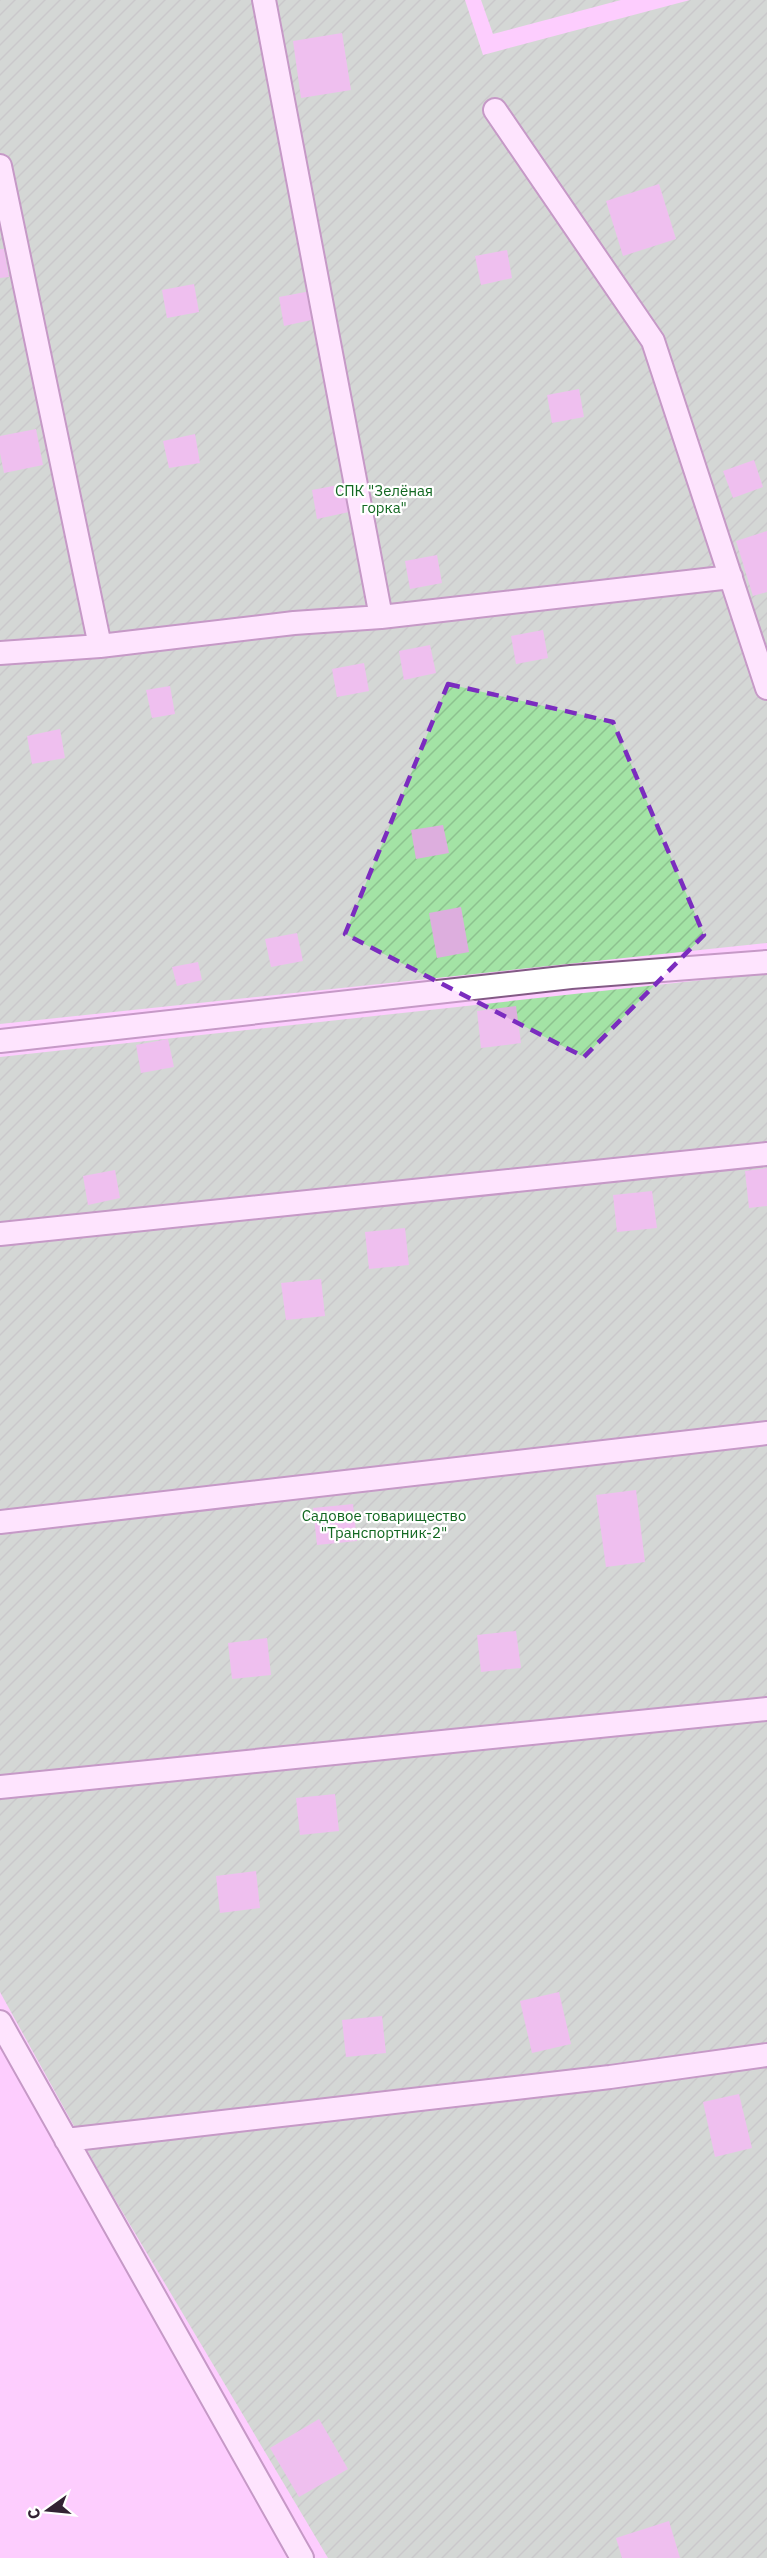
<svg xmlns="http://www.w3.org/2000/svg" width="767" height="2558" font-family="'IBM Plex Sans',sans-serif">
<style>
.garden{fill:url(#garden-furrows)}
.building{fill:#ddaede}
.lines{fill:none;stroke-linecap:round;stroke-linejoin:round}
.lane-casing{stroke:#835985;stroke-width:26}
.lane{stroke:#fff;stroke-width:22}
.marked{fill:none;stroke:#7b2cbf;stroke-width:4.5;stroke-dasharray:12 8;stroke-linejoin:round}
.labels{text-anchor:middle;stroke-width:4.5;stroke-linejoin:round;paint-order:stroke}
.park-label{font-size:15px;fill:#126821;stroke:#fff}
</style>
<defs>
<pattern id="garden-furrows" width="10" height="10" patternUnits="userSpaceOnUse" patternTransform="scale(1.5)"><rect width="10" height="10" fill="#a3e3a5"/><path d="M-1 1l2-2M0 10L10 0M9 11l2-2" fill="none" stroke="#8dc28f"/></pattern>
</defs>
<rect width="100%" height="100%" fill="#fdcdfe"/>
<!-- garden -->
<path class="garden" d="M 0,0 L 465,0 L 483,55 L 690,0 L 767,0 L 767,943 L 0,1024 Z
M 481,0 L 621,0 L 493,34 Z
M 767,973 L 767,2558 L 328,2558 L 107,2186 L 0,1992 L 0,1057 Z"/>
<!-- building -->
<path class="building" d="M 342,33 L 351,90 L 301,98 L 293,41 Z
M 659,184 L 676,239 L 623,256 L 606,201 Z
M 0,249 L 4,249 L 9,277 L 0,278 Z
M 507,250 L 512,278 L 481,285 L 475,256 Z
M 194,284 L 199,312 L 167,318 L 162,290 Z
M 311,291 L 316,319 L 284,326 L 279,297 Z
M 579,389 L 584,417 L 552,423 L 547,395 Z
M 36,429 L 43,465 L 4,473 L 0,453 L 0,436 Z
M 195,434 L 200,463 L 169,468 L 163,441 Z
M 754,460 L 763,487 L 733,498 L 723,471 Z
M 344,484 L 349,512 L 317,519 L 312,490 Z
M 767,531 L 767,592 L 753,596 L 736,541 Z
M 437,555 L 442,583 L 410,589 L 405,561 Z
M 543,630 L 548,658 L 516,664 L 511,636 Z
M 430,645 L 436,673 L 404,680 L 399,651 Z
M 364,663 L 369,691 L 337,697 L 332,669 Z
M 170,686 L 175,714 L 152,718 L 146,690 Z
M 60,729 L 65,758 L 32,764 L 27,736 Z
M 443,825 L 449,853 L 416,859 L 411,830 Z
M 461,907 L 469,952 L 437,958 L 429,913 Z
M 297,933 L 303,961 L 271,967 L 265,939 Z
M 198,962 L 202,980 L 177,986 L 172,967 Z
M 516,1006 L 521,1043 L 481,1048 L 477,1011 Z
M 168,1039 L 174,1067 L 141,1073 L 136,1045 Z
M 767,1168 L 767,1206 L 749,1208 L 745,1171 Z
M 115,1170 L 120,1198 L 88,1205 L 83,1176 Z
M 652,1191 L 657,1228 L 617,1232 L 613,1195 Z
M 405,1228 L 409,1265 L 369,1269 L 365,1232 Z
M 321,1279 L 325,1316 L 286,1320 L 281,1283 Z
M 636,1490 L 645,1562 L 606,1567 L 596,1495 Z
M 353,1504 L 357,1541 L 317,1545 L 313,1508 Z
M 516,1631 L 521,1668 L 481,1672 L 477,1635 Z
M 267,1638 L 271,1675 L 232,1679 L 228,1643 Z
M 335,1794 L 339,1831 L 300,1835 L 296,1798 Z
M 256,1871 L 260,1908 L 220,1913 L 216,1876 Z
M 559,1992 L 571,2044 L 532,2053 L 520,2001 Z
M 382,2016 L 386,2053 L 346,2057 L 342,2020 Z
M 739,2094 L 752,2148 L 715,2157 L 703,2102 Z
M 319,2419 L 348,2469 L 299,2497 L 270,2448 Z
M 669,2521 L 680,2558 L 622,2558 L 616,2538 Z"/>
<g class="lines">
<!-- lane casing -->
<g class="lane-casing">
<path id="lane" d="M 264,0 L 381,617
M 495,110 L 653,341 L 767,688
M 0,166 L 100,646
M 0,653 L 100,646 L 294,623 L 381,617 L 731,577
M 0,1041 L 571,977 L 767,962
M 0,1234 L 767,1154
M 0,1522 L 767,1433
M 0,1787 L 767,1709
M 0,2022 L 302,2558
M 66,2140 L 610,2077 L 767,2055"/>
</g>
<!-- lane -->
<use href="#lane" class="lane"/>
</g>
<!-- marked area -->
<path d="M0 0H767V2558H0ZM 448,684 L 613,722 L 704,935 L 584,1057 L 345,934 Z" fill="#fdcdfe" fill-opacity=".55" fill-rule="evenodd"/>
<path class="marked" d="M 448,684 L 613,722 L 704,935 L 584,1057 L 345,934 Z"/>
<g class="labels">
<!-- park labels -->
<g class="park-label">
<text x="384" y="496">СПК "Зелёная<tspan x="384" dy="17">горка"</tspan></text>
<text x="384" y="1521">Садовое товарищество<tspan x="384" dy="17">"Транспортник-2"</tspan></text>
</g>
</g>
<!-- north arrow -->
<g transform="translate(48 2510) rotate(255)" stroke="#ffffff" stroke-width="4.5" paint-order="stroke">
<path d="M0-4.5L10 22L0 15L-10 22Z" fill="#332134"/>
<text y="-9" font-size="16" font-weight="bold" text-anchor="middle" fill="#332134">С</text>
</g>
</svg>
